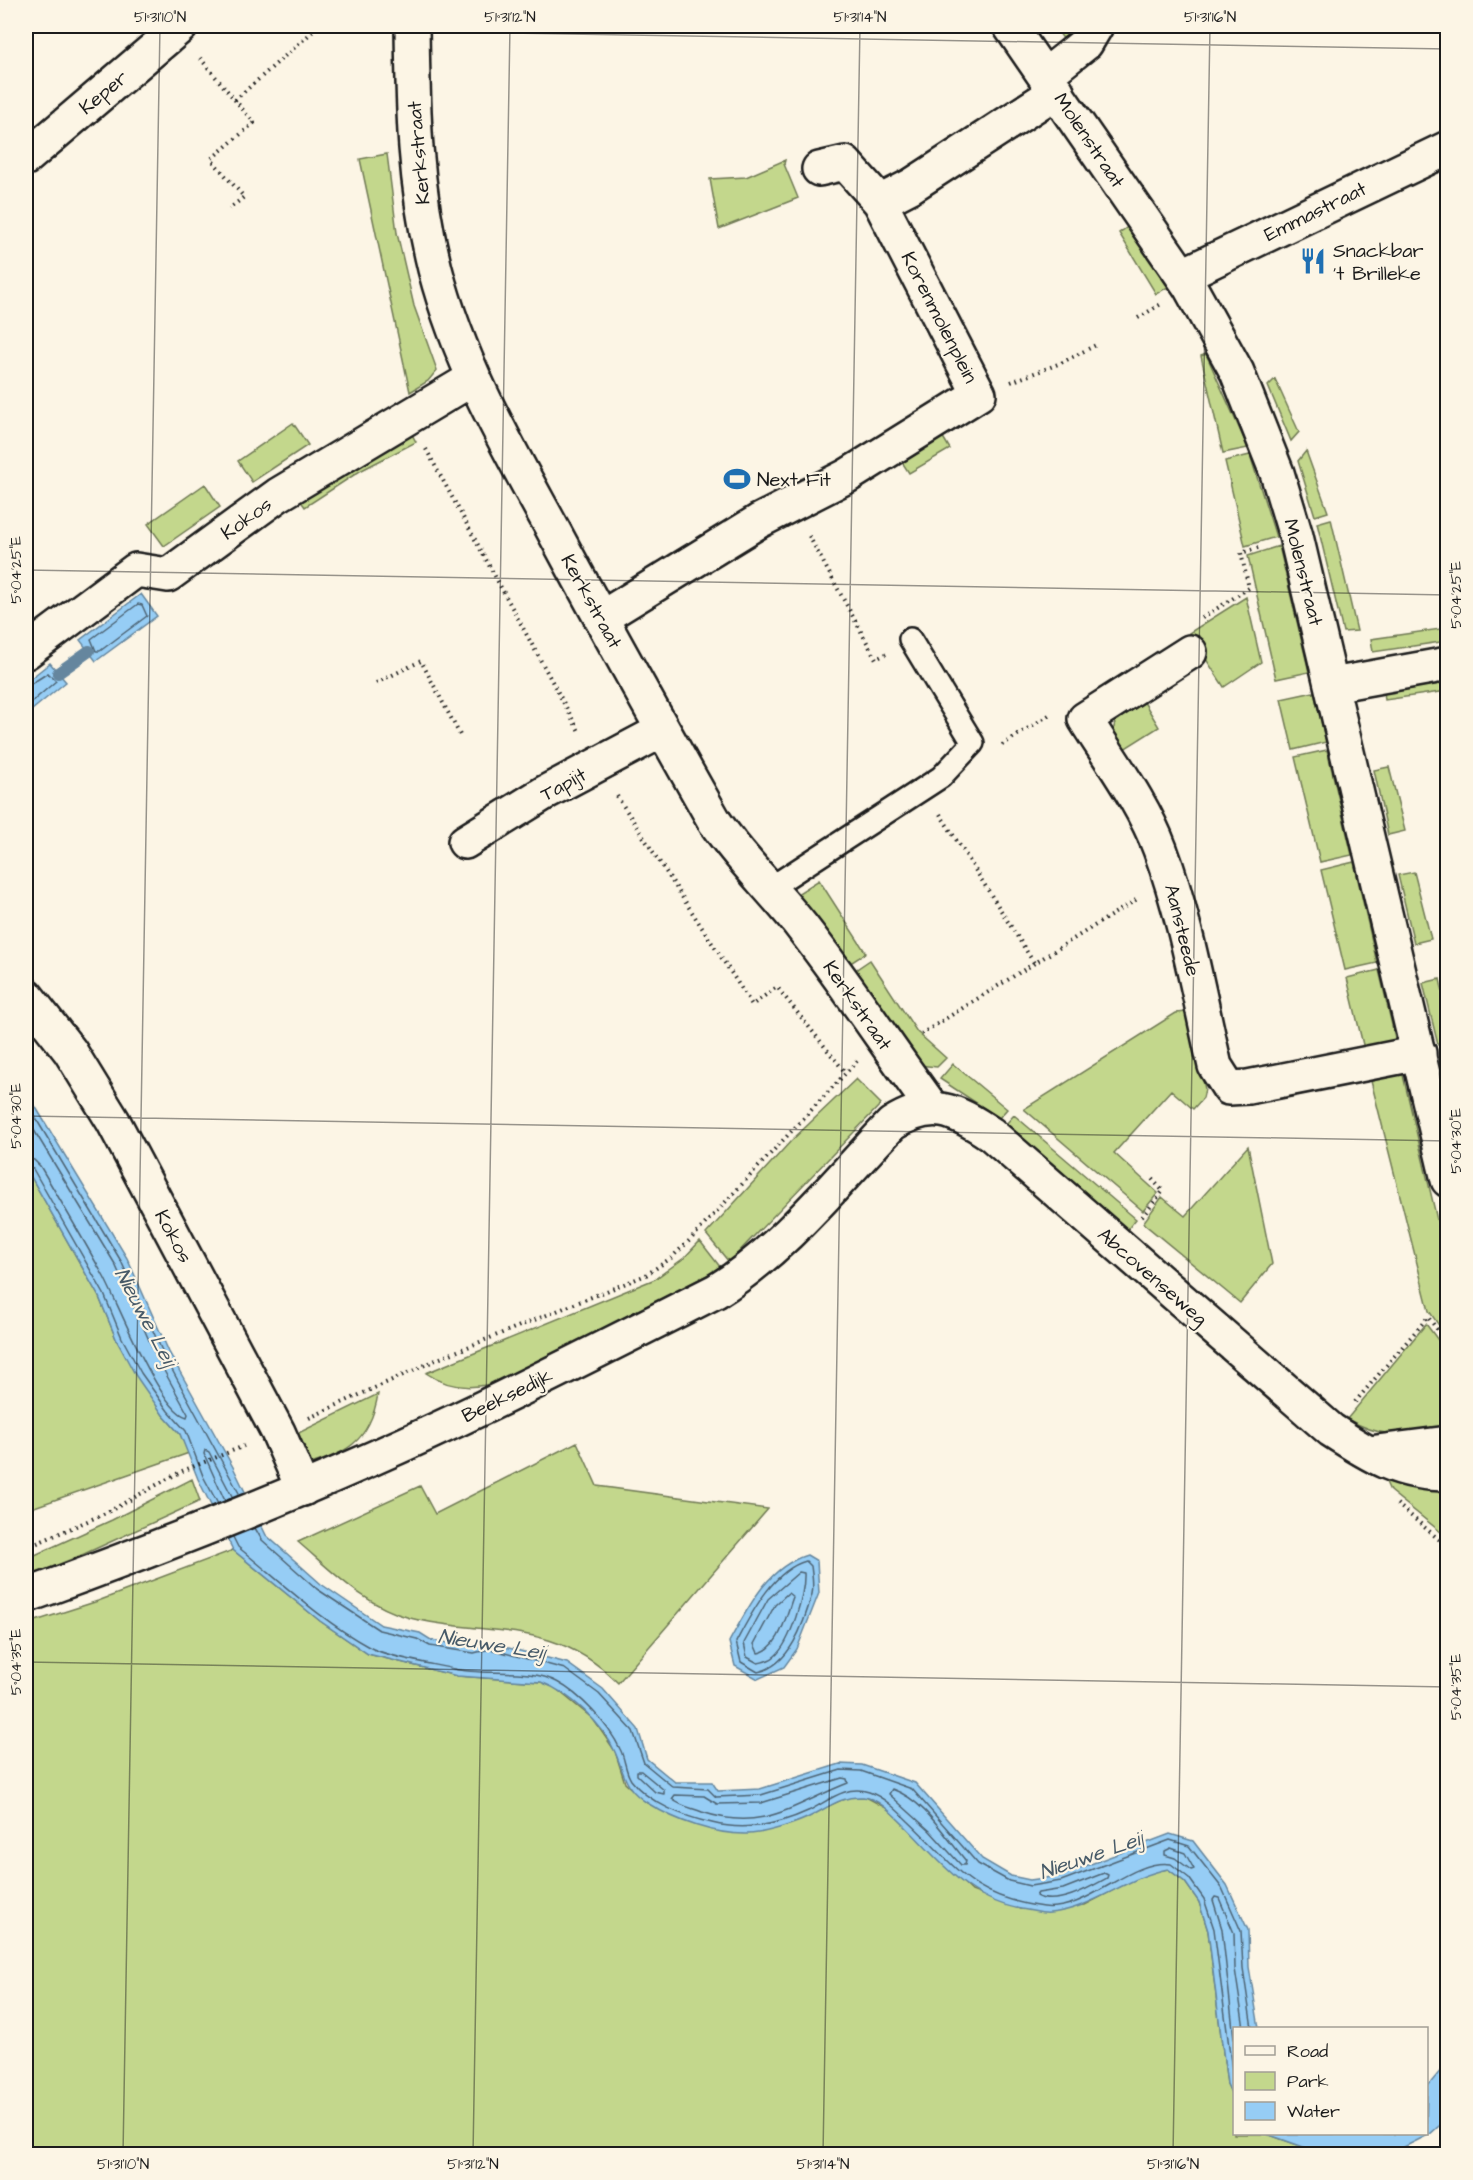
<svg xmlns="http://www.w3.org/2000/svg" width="1473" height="2180" font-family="'Architects Daughter',sans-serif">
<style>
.green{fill:#c3d78c;stroke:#707a54;stroke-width:1.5}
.water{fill:#96cdf5;stroke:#65869e;stroke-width:1.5}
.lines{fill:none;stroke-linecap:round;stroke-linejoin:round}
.shore{stroke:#4d6373;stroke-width:1.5}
.stream{stroke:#65869e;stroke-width:12}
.lane-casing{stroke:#1c1c1c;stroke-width:26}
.street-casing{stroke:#1c1c1c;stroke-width:38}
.secondary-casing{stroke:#1c1c1c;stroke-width:38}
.path{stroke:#1c1c1c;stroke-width:4;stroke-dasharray:1.5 4.5;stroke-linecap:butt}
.lane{stroke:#fcf5e5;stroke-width:21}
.street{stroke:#fcf5e5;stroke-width:33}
.secondary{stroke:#fcf5e5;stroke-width:33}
.ticks{fill:none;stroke:#1c1c1c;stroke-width:1.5;stroke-opacity:0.45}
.labels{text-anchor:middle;stroke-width:4.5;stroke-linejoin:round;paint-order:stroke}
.street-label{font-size:20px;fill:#1c1c1c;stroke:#fcf5e5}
.poi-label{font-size:20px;fill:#1c1c1c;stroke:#fcf5e5;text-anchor:start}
.water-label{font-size:21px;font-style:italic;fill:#475a68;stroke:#fcf5e5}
.neatline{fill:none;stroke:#1c1c1c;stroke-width:2}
.ticks-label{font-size:15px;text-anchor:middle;fill:#1c1c1c}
</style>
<rect width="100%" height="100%" fill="#fcf5e5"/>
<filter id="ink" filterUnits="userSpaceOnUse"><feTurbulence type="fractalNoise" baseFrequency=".0167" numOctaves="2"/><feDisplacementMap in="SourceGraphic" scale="12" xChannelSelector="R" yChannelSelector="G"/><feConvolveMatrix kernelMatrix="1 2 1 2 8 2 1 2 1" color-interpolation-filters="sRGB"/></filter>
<g filter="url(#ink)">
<!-- green -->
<path class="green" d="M 1054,26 L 1084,26 L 1064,40 Z
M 387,154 L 397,233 L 414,306 L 437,370 L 428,381 L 410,392 L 360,159 Z
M 785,160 L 784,164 L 798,198 L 719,229 L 710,179 L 746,177 Z
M 1129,226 L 1168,287 L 1156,294 L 1119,233 Z
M 1206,354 L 1248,448 L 1223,453 L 1201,356 Z
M 1275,379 L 1299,432 L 1291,441 L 1268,386 Z
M 293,423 L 308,445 L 252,482 L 238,461 Z
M 408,427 L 416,442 L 360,471 L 305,507 L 300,500 Z
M 941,434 L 950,449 L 909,473 L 900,459 Z
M 1306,451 L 1328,512 L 1315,516 L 1298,461 Z
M 1250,455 L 1276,537 L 1245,546 L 1225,461 Z
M 205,484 L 220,507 L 164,546 L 148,524 Z
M 1331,519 L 1357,631 L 1343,632 L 1317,523 Z
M 1279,546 L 1309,672 L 1276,679 L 1248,556 Z
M 1246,597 L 1261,662 L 1224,687 L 1189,633 Z
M 1447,628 L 1447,641 L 1373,652 L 1371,639 Z
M 1447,683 L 1447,691 L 1385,700 L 1384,692 Z
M 1314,692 L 1326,742 L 1293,750 L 1281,699 Z
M 1144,702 L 1159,727 L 1121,751 L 1113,733 L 1115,722 Z
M 1327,750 L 1352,855 L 1320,862 L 1295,757 Z
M 1389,767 L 1405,831 L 1388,835 L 1374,770 Z
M 1354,862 L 1377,963 L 1345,970 L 1321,870 Z
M 1414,872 L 1431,939 L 1414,943 L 1398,875 Z
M 819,880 L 866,953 L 846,966 L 794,896 Z
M 870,960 L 917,1032 L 946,1058 L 937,1067 L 918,1065 L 851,973 Z
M 1379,970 L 1396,1042 L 1364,1049 L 1347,978 Z
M 1440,979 L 1447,1011 L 1448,1043 L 1438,1045 L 1423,983 Z
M 1187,1012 L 1205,1089 L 1203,1098 L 1193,1109 L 1171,1090 L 1114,1153 L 1158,1193 L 1143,1211 L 1024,1109 L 1176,1013 Z
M 953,1064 L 1007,1109 L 999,1118 L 940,1079 Z
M 1402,1071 L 1447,1262 L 1447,1337 L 1429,1311 L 1370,1077 Z
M 856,1079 L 881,1104 L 729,1262 L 706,1234 L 791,1141 Z
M 1014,1115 L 1136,1219 L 1127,1230 L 1006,1124 Z
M 1248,1146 L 1272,1264 L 1240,1303 L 1143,1223 L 1162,1197 L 1185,1216 Z
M 26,1168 L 99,1297 L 117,1341 L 163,1415 L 180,1434 L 189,1453 L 26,1510 Z
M 700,1241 L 721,1268 L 500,1381 C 474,1390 449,1389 426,1373 L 655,1279 L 684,1258 Z
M 1426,1324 L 1447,1352 L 1447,1426 L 1442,1429 C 1401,1435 1386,1440 1347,1419 Z
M 378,1394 C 370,1443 345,1454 301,1467 L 284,1440 Z
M 577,1442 L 597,1486 L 768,1509 L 618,1683 C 554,1618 489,1637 410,1618 C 366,1607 332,1571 298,1542 L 420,1486 L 435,1514 Z
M 192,1479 L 200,1501 L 84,1554 L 26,1578 L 26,1559 L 112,1520 Z
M 1386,1482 L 1422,1487 L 1447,1486 L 1447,1537 L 1390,1491 Z
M 233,1550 L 320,1621 L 368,1654 L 457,1676 L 541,1682 L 554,1687 L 593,1719 L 615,1751 L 625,1783 L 647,1803 L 711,1829 L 792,1823 L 848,1797 L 866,1797 L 888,1809 L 972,1891 L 1020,1909 L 1085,1905 L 1146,1873 L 1168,1869 L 1185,1882 L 1199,1902 L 1208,1931 L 1227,2084 L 1234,2099 L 1234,2134 L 1267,2134 L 1323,2154 L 26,2154 L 26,1624 L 98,1601 Z"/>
<!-- water -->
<path class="water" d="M 141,594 L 157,616 L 96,661 L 80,640 Z
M 50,663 L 66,682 L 26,715 L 26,682 Z
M 26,1091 L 127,1258 L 169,1352 L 233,1467 L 266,1535 L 321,1584 L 381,1625 L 420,1633 L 431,1640 L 474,1647 L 489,1643 L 567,1663 L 603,1689 L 638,1729 L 647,1759 L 675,1782 L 712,1782 L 718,1791 L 760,1789 L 840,1764 L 862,1765 L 915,1783 L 982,1859 L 1011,1876 L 1030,1880 L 1059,1876 L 1170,1834 L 1193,1841 L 1227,1885 L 1248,1930 L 1249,1967 L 1259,2028 L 1234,2028 L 1234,2099 L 1227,2084 L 1208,1931 L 1199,1902 L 1185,1882 L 1168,1869 C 1126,1877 1093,1909 1050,1913 C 1043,1914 1034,1911 1027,1910 C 967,1902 940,1860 900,1821 C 891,1812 877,1798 863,1797 C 842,1796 830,1806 813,1815 C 799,1823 763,1834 748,1834 C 716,1835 676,1821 649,1804 C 624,1789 625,1775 615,1752 C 603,1724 570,1693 541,1682 L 457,1676 L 368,1654 L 320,1621 L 233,1550 L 198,1479 L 180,1434 L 163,1415 L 136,1376 L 117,1341 L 99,1297 L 26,1168 Z
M 807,1555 L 817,1561 L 819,1593 L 797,1649 L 784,1667 L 758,1679 L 735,1666 L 729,1642 C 748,1608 767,1567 807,1555 Z
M 1447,2063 L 1447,2119 L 1430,2134 L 1390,2154 L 1323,2154 L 1267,2134 L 1426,2134 L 1427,2087 Z"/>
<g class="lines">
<!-- shore -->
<path class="shore" d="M 138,604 L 142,605 L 147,616 L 100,651 L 96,651 L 91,639 Z
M 26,687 L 48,673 L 56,681 L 26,707
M 26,1102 L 121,1261 L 164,1355 L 240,1495
M 26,1117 L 115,1264 L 157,1358 L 188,1414 L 187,1417 C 160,1411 118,1303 104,1277 C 83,1239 62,1203 40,1166 L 34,1160 L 26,1158
M 26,1166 L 33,1169 L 104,1294 L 122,1338 L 141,1373 L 168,1411 L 186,1431 L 203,1476 L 218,1504
M 225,1501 L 204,1454 L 205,1450 L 209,1452 L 233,1498
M 255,1528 L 262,1540 L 317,1589 L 379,1630 L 417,1639 L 430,1646 L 474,1653 L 490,1649 L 565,1669 L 599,1694 L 633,1731 L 644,1763 L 673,1787 L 708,1789 L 716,1797 L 761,1795 L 841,1770 L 861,1771 L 912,1789 L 978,1864 L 1009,1881 L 1030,1886 L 1061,1881 L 1170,1840 L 1189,1846 L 1222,1888 L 1241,1931 L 1243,1968 L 1252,2028
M 233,1537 L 238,1547 C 280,1581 321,1621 369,1647 C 387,1657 432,1664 454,1669 C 484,1676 530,1667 557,1682 C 580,1694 609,1725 620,1749 C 625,1758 625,1771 631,1780 C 648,1803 685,1817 712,1823 C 744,1831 778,1825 808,1811 C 827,1802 845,1784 869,1792 C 884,1797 897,1810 908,1821 C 958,1868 969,1896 1043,1907 C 1088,1913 1129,1858 1171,1864 L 1189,1878 L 1204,1899 L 1214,1929 L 1234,2086
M 806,1561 L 811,1566 C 812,1574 814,1586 812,1594 C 804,1624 790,1665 758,1672 L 741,1662 L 736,1642 C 751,1614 773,1570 806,1561 Z
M 799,1572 L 804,1573 C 805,1594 791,1642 775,1656 C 771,1660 763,1662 758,1663 L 747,1657 L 744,1643 L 768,1599 Z
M 788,1593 L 793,1597 C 786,1615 780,1649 758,1653 L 754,1644 L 775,1605 Z
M 637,1771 L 641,1771 L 664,1790 L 664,1794 L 655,1792 L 637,1775 Z
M 842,1778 L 847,1779 L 848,1783 C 794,1804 764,1833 702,1812 C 692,1808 680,1806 672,1799 L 675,1795 L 704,1796 L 717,1804 L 761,1803 Z
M 892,1789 C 924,1800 944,1835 966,1861 L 965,1865 L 961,1865 L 930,1831 L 889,1794 Z
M 1171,1848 L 1185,1853 L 1194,1869 L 1191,1870 L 1175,1858 L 1165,1855 L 1165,1851 Z
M 1104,1873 L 1108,1875 L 1107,1878 C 1089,1888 1056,1907 1036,1896 L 1038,1893 L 1063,1889 Z
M 1234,2038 L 1222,1929 L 1213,1900 L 1215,1897 L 1219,1898 L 1234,1933 L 1235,1969 L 1244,2028"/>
<!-- stream -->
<path class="stream" d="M 58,673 L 89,651"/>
<!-- lane casing -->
<g class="lane-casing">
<path id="lane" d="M 770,888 L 941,777 L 973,743 L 910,639"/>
</g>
<!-- street casing -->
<g class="street-casing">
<path id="street" d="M 412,26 C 413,111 414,184 435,269 C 459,362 506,444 552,528 C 605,627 660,725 715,822 C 741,860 774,891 802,927 C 848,986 889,1049 933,1109
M 1046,75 L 1086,43 L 1096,26
M 26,158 L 181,26
M 819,169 L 845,163 L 880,202
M 1183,275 L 1448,148
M 601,618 L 759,521 L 847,476 L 979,394 L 880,202 L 911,186 L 1057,91
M 26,652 L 136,570 L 168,575 L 278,495 L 472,379
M 1190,652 L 1085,719 C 1111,761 1143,803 1160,849 C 1185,916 1199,996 1215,1066 L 1229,1088 L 1248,1087 L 1419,1053
M 1332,685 L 1448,664
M 465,842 L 546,792 L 663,730
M 26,995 L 70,1051 L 113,1121 L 278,1432 L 303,1489"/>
</g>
<!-- secondary casing -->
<g class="secondary-casing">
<path id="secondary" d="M 1010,26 L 1190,287 L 1237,372 L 1277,473 L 1296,536 L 1448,1180
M 1369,1453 L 1448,1443
M 26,1596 C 181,1540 335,1479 484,1407 C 562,1369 639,1330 716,1291 C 784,1249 837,1181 892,1124 C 932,1099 954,1109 991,1134 L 1331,1430 C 1371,1456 1399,1474 1448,1474"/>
</g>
<!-- path -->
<path class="path" d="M 200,58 L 254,123 L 211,159 L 244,197 L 229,209
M 235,100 L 319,26
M 1138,318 L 1161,304
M 1011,382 L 1061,363 L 1096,345
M 426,449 L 580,733
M 809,536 L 876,659 L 886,654
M 1202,618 L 1249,588 L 1241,553 L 1261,547
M 376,683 L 421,661 L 461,737
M 1002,745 L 1049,715
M 617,796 L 752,1005 L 777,987 L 845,1072
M 940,814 L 1034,963
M 921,1034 L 1139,898
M 1142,1217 L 1163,1191 L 1152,1179
M 1355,1402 L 1428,1317 L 1448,1344
M 309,1418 L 438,1359 L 646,1275 L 671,1258 L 690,1240 L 857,1061
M 1397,1504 L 1448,1547
M 26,1548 L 108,1512 L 180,1472 L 244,1446"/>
<!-- lane -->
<use href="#lane" class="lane"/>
<!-- street -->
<use href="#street" class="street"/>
<!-- secondary -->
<use href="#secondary" class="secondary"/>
</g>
</g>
<!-- ticks -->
<path class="ticks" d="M 105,26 L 1448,49M 26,570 L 1448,595M 26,1116 L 1448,1141M 26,1662 L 1448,1687M 123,2154 L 160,26M 473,2154 L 510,26M 823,2154 L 860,26M 1173,2154 L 1210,26"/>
<!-- icons -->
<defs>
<g id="restaurant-bare" transform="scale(2.07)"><path d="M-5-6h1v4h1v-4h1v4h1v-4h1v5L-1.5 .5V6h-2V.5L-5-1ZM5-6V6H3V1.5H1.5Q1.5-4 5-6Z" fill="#1f6fb2" stroke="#fcf5e5" stroke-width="2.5" paint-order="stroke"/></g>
<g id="stadium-bare" transform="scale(2.07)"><path d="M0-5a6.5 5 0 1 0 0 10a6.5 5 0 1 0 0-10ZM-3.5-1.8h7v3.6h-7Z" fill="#1f6fb2" stroke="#fcf5e5" stroke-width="2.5" paint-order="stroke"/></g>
</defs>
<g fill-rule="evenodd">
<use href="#restaurant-bare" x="1313" y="261"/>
<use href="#stadium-bare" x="737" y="479"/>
</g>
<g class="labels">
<!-- street labels -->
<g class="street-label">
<text transform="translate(103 92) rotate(-40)" y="7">Keper</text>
<text transform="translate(1090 140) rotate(56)" y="7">Molenstraat</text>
<text transform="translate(418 153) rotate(-95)" y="7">Kerkstraat</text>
<text transform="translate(1315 211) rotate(-26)" y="7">Emmastraat</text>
<text transform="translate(940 317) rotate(63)" y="7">Korenmolenplein</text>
<text transform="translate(246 518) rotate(-36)" y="7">Kokos</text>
<text transform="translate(1304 572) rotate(76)" y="7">Molenstraat</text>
<text transform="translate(592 601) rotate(61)" y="7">Kerkstraat</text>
<text transform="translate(563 784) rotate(-29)" y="7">Tapijt</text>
<text transform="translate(1183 930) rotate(76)" y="7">Aansteede</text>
<text transform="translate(858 1005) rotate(55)" y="7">Kerkstraat</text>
<text transform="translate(174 1236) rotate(62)" y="7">Kokos</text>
<text transform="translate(1153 1276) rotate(41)" y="7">Abcovenseweg</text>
<text transform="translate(507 1395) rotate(-26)" y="7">Beeksedijk</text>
</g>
<!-- poi labels -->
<g class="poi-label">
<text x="1333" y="257">Snackbar<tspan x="1333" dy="23">'t Brilleke</tspan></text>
<text x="757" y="486">Next Fit</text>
</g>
<!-- water labels -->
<g class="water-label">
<text transform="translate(146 1317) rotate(62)" y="7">Nieuwe Leij</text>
<text transform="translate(492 1644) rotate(9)" y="7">Nieuwe Leij</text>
<text transform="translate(1091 1855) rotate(-19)" y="7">Nieuwe Leij</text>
</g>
</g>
<!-- margin -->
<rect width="1473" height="2180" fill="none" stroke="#fcf5e5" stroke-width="66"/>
<!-- legend -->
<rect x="1233" y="2027" width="195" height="108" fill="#fcf5e5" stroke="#a29e95" stroke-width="1.5"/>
<rect x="1245" y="2046" width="30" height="9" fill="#fcf5e5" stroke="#a29e95" stroke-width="1.5"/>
<text x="1287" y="2057" font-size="18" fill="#1c1c1c">Road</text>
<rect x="1245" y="2072" width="30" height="18" fill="#c3d78c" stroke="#a29e95" stroke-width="1.5"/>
<text x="1287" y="2087" font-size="18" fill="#1c1c1c">Park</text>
<rect x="1245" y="2102" width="30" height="18" fill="#96cdf5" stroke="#a29e95" stroke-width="1.5"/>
<text x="1287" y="2117" font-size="18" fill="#1c1c1c">Water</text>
<rect x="33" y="33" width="1407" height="2114" class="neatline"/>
<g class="ticks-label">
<text x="160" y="22">51°31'10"N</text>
<text x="510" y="22">51°31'12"N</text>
<text x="860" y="22">51°31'14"N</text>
<text x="1210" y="22">51°31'16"N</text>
<text transform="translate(16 570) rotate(-90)" y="5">5°04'25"E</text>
<text transform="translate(1456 595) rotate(-90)" y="5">5°04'25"E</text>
<text transform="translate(16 1116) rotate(-90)" y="5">5°04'30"E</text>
<text transform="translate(1456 1141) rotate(-90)" y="5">5°04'30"E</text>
<text transform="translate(16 1662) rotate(-90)" y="5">5°04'35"E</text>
<text transform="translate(1456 1687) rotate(-90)" y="5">5°04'35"E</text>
<text x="123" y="2169">51°31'10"N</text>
<text x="473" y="2169">51°31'12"N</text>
<text x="823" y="2169">51°31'14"N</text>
<text x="1173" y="2169">51°31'16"N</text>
</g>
</svg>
